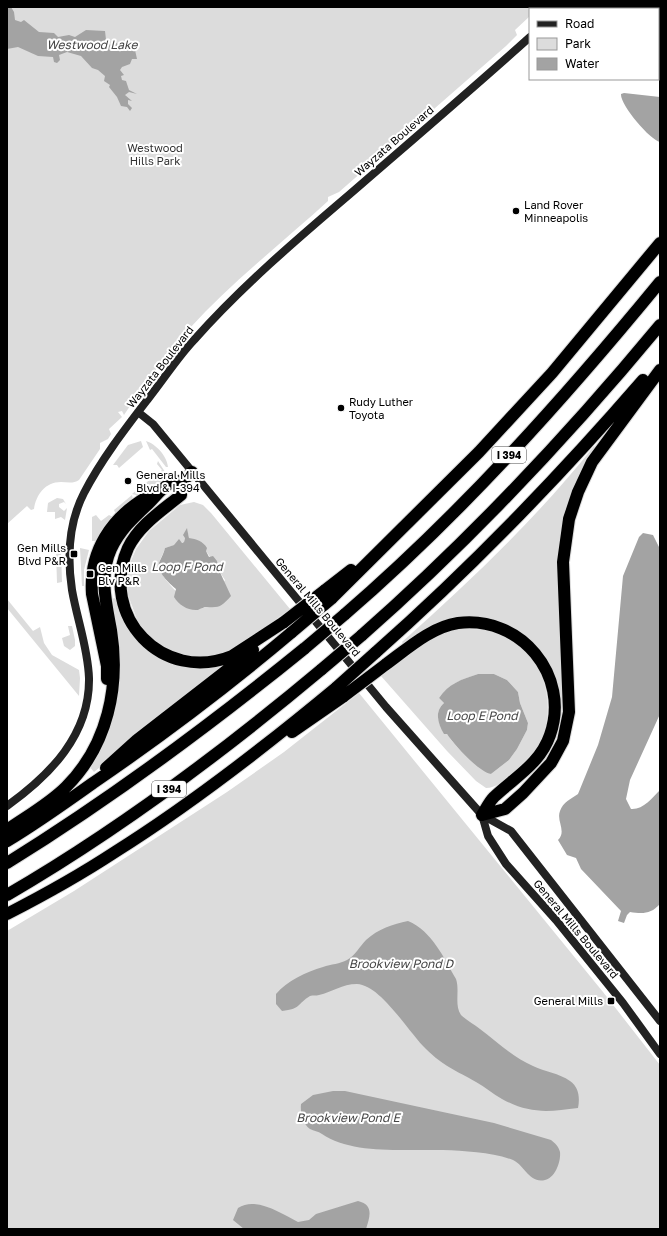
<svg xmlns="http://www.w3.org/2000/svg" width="667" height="1236" font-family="'Golos Text',sans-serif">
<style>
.green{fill:#dcdcdc;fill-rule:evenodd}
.water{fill:#a3a3a3}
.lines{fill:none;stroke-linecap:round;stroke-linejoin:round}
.highway-casing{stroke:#dbdbdb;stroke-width:14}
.secondary{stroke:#222;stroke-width:8}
.highway{stroke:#000;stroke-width:12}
.highway-bridge-casing{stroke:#dbdbdb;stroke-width:14;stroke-linecap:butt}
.highway-bridge{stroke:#000;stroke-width:12}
.poi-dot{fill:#000;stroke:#fff;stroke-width:1.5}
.labels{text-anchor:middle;stroke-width:4;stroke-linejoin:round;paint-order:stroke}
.shield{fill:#fff;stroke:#4c4c4c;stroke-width:1}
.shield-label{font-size:10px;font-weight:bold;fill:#000}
.street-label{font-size:11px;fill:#000;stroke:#fff}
.park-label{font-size:11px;fill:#333;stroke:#fff}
.poi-label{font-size:11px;fill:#000;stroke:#fff;text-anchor:start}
.water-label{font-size:12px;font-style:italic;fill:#444;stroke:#fff}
</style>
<rect width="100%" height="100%" fill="#fff"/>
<!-- green -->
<path class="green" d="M 7,7 L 528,7 L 530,9 L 530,16 L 515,30 L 517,35 L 506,46 L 339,192 L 328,197 L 328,201 C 282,243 232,282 190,328 C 165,355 144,385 124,415 L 122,411 L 118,412 L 122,417 L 109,429 L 111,434 L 108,439 L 100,443 L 100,449 L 79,480 C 73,484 67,482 61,482 C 45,482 36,495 34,509 L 31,510 L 27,506 L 7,524 Z
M 141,441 L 143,447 L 119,468 L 117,465 L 113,465 L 128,445 Z
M 146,441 C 156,444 167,456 168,467 L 166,467 L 152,449 L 150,450 Z
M 594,446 L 597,449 L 569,504 L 564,703 L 561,703 L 553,672 L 538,648 L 482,619 L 404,645 L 402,642 C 470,581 537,518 594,446 Z
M 158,461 L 167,475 L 164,479 L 116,515 L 114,510 L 132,495 L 133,499 L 137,498 L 136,495 L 132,494 L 162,470 L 157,464 Z
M 57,498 L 63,499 L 66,504 L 64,502 L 59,504 L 59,507 L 64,511 L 67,508 L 65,520 L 61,517 L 55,519 L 55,512 L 47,512 L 48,503 Z
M 194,502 L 203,505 L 211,513 L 290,609 L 231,652 L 219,657 L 178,657 L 151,639 L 138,622 L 128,595 L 127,580 L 130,563 L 136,549 L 149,531 L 180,505 ZM 187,529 L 189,538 L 206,551 L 225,580 L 207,607 L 196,610 C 187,602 158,577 159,565 C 159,560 164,553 165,548 L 184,542 Z
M 96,515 L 101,521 L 109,515 L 113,517 L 95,541 L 92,541 L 92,517 Z
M 80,548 L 89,550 L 84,570 L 84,586 L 82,586 Z
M 56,551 L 61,551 L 62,582 L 57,583 Z
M 116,598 C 128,652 174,678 227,664 L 94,772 L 89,766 L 107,731 L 110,599 Z
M 7,599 L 33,631 L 40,627 L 44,643 L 52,655 L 79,670 L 80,678 L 79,696 L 7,608 Z
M 68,626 L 72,626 L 75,640 L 75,646 L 70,650 L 64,646 L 62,638 L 70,635 Z
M 454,629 C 474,629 499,628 516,641 C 546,664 557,710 539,745 C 532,757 522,765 512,774 C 504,780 497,788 486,788 L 476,781 L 447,751 L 381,676 C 404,659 426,638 454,629 ZM 478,674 L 494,674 L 507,680 L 518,692 L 520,703 L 528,723 L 527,730 L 517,749 L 509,760 L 491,774 C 474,763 458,751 447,734 L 444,733 C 438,724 434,712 444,703 L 439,698 C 448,684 463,679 478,674 Z
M 359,693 L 603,992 L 660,1065 L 660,1229 L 7,1229 L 7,931 L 74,891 L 227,792 L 284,752 Z"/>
<!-- water -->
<path class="water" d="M 7,7 L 11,7 L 14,12 L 15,20 L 21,22 L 24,20 L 39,32 L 54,33 L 58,37 L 69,35 L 75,37 L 86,30 L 105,31 L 106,40 L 110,45 L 113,42 L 128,47 L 127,49 L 135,50 L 137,59 L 132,59 L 130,64 L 122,67 L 120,70 L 124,75 L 121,76 L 122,80 L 126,81 L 129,90 L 137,94 L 129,92 L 125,95 L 132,101 L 128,100 L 128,104 L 132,108 L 130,111 L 127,107 L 121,106 L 117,97 L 109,87 L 110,85 L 104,81 L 105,76 L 98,70 L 92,68 L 81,56 L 67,52 L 59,55 L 60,60 L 57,63 L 54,62 L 53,57 L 38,56 L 18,47 L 7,49 Z
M 624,93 L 660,97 L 660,142 C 650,140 620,105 621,94 Z
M 187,528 L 189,538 C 196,539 203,541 207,548 L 206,551 L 209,557 L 213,556 L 217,561 L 218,568 L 231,596 C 222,606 220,608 207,607 C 204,607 200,609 198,610 C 188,611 179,605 174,597 L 176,589 C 170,584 157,573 159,563 C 161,558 164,553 165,548 L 174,545 L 179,539 L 182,543 L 184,542 L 185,538 L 183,535 Z
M 643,533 L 653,535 L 660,549 L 660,714 L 630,780 L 626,799 L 631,809 C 643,810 652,798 660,790 L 660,904 C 651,914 643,914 630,912 L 627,915 L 624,923 L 618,921 L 621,911 L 581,869 L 576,858 L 567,855 L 558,840 C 567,831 556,821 560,811 C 563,802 571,799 578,794 L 598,745 L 612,697 L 623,576 L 639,537 Z
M 478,674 L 494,674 L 507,680 L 518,692 L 520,703 L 528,723 L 527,730 L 517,749 L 509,760 L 491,774 C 479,772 454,745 447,734 L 444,734 C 438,724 434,712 444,703 L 439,698 C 448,684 462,679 478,674 Z
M 408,921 C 432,931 444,958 456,979 C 460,990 454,1005 461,1015 C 467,1021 474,1024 480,1029 C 497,1042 513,1057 533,1066 C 545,1072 559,1073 570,1081 C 579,1087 580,1098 578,1108 C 548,1112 529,1114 502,1099 C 493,1094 485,1087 476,1082 C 457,1071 443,1066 426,1049 C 409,1033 381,985 357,984 C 342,984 332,992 319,995 C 316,996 313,995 310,996 C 297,1004 301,1009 282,1011 L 276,1004 L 276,994 C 287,981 306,972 323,967 C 331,964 340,964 347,960 C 356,955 359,947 366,940 C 378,929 393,924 408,921 Z
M 333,1091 L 345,1091 L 494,1123 L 551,1140 C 555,1143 559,1147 560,1152 C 561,1162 555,1178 545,1180 C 530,1184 524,1165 513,1160 C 492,1152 465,1151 443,1150 C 407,1149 352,1155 322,1134 C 318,1131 314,1131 310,1129 C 303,1124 300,1113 301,1104 L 313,1095 Z
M 358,1201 C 374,1205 370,1216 366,1229 L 244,1229 L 233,1220 L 238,1208 C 256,1196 282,1214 298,1222 L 309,1220 L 316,1214 Z"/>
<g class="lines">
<!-- highway casing -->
<g class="highway-casing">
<path id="highway" d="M 182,481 L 181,495 C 163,510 139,525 128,548 C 98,616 163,684 232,656 L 284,622
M 324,591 L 351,570
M 331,599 L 479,452 L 552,373 L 660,243
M 344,615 C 460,515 563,400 660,282
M 361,636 C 469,541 568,436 660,325
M 375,653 C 471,568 559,477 643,380
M 385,665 C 407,649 431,627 458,623 C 520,615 571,675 550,735 C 540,764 515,777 494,797 C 489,802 486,809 482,815
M 107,679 L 107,666 L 92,594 C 89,551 111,518 147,497
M 292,732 L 344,696
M 106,768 L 137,740 L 253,650
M 482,815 L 505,809 L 523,793 L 551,763 L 563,741 L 569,712 L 563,562 L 569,519 L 578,492 L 592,462 L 660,370
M 7,830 C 27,816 49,804 66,787 C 108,745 120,686 111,630 C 106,603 99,575 111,549 C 120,530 133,518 149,503 C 155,497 161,489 169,484 C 172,482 176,482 180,481 C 185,480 189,475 192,472
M 7,841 C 37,823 65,803 93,783 C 162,736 228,686 292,632
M 7,863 C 112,798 209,726 305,648
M 7,895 C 119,830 223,752 322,669
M 7,914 C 44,895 80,875 115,852 C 193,803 266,746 337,687"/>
</g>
<!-- secondary -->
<path class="secondary" d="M 558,9 L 560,7
M 138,412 L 153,424 L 386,707 L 482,815 L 511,831 L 660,1021
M 7,806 C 50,775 90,735 89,678 C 88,648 77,619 72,590 C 67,557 68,524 84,493 C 101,460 125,429 148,399 C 164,379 177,358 194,340 C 241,287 296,240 350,194 C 410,142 471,90 530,37
M 482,815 L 488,836 L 506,864 L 556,920 L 623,1003 L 660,1054"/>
<!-- highway -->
<use href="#highway" class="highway"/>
<!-- highway-bridge casing -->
<g class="highway-bridge-casing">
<path id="highway-bridge" d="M 284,622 L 324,591
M 292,632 L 331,599
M 305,648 L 344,615
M 322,669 L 361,636
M 337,687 L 375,653
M 344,696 L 385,665"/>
</g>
<!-- highway-bridge -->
<use href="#highway-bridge" class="highway-bridge"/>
</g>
<!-- markers -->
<g class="poi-dot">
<circle cx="516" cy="211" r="4"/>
<circle cx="341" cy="408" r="4"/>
<circle cx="128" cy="481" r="4"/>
<rect x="70" y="550" width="8" height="8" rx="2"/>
<rect x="86" y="570" width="8" height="8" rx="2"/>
<rect x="607" y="997" width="8" height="8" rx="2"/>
</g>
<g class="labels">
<!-- shield labels -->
<g class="shield">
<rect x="492" y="447" width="34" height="16" rx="3"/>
<rect x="152" y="781" width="34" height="16" rx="3"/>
</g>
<g class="shield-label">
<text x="509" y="459">I 394</text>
<text x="169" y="793">I 394</text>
</g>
<!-- street labels -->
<g class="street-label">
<text transform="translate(394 141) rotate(-41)" y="4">Wayzata Boulevard</text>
<text transform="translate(160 367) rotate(-52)" y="4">Wayzata Boulevard</text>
<text transform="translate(318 607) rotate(50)" y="4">General Mills Boulevard</text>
<text transform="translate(576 929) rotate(50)" y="4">General Mills Boulevard</text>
</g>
<!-- park labels -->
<g class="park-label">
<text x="155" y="152">Westwood<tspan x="155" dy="13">Hills Park</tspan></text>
</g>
<!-- poi labels -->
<g class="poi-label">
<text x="524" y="209">Land Rover<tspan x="524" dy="13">Minneapolis</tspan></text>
<text x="349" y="406">Rudy Luther<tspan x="349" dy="13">Toyota</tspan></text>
<text x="136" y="479">General Mills<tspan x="136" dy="13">Blvd &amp; I-394</tspan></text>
<text x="66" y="552" text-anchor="end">Gen Mills<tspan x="66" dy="13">Blvd P&amp;R</tspan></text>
<text x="98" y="572">Gen Mills<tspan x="98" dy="13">Blv P&amp;R</tspan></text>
<text x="603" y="1005" text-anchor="end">General Mills</text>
</g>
<!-- water labels -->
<g class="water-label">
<text x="92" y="49">Westwood Lake</text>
<text x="187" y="571">Loop F Pond</text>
<text x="482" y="720">Loop E Pond</text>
<text x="401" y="968">Brookview Pond D</text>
<text x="348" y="1122">Brookview Pond E</text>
</g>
</g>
<!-- border -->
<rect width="667" height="1236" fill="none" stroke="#000000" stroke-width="16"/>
<!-- legend -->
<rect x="529" y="8" width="130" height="72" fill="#ffffff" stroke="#999999"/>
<rect x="537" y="21" width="20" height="6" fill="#222222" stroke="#999999"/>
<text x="565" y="28" font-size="12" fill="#000000">Road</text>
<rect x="537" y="38" width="20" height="12" fill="#dcdcdc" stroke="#999999"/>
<text x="565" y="48" font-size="12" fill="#000000">Park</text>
<rect x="537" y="58" width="20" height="12" fill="#a3a3a3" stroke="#999999"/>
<text x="565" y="68" font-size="12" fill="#000000">Water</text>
</svg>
